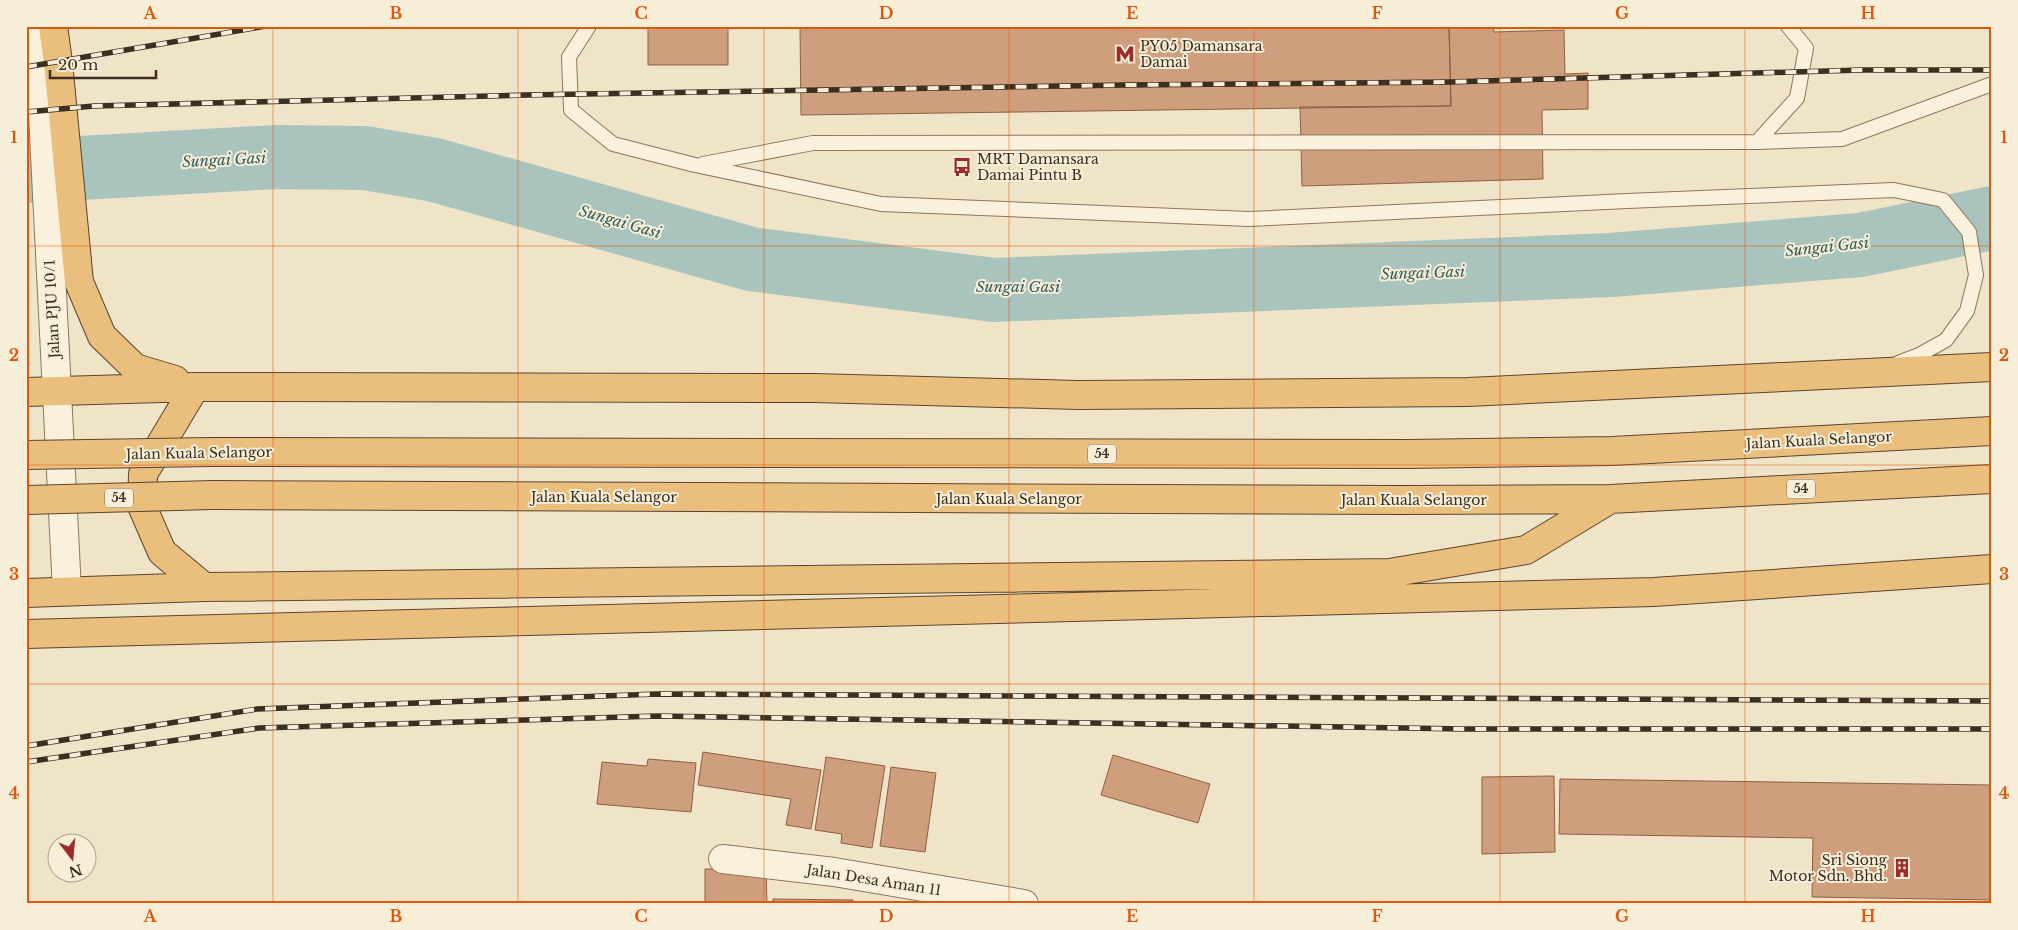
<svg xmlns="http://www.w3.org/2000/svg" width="2018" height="930" font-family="'Libre Baskerville',serif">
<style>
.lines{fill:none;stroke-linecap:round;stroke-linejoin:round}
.river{stroke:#a9c4bc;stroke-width:64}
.building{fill:#cf9f7d;stroke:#8d5f41}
.service-casing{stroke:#8d765c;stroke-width:16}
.minor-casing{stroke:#8d765c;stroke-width:30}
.tertiary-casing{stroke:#8d765c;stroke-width:30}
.trunk-casing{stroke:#5b4430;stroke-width:30}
.service{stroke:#faf1dc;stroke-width:14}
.minor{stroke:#faf1dc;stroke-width:28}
.tertiary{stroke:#faf1dc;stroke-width:28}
.trunk{stroke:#eabe7c;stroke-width:28}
.rail-casing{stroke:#3d2e20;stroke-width:5.5}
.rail{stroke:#f7eed8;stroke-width:4;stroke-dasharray:11;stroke-linecap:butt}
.trunk-bridge-casing{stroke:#5b4430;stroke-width:30;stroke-linecap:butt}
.trunk-bridge{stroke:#eabe7c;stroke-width:28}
.grid{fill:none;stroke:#df570d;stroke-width:1;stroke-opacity:0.55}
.labels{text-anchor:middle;stroke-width:4;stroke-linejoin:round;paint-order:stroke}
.shield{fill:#f7eed8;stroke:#756857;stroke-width:1}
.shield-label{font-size:12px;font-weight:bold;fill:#3d2e20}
.poi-label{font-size:14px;fill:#3d2e20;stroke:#f7eed8;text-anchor:start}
.street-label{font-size:14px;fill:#3d2e20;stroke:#f7eed8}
.water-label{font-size:15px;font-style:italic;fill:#2f5d5a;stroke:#f7eed8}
.neatline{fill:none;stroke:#df570d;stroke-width:2}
.grid-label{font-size:16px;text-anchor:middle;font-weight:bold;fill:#df570d}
</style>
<rect width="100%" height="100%" fill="#f0e4c8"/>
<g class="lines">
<!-- river -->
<path class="river" d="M 26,171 L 276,157 L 365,158 L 435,170 L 751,259 L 994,290 L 1611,265 L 1860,245 L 1992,218"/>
</g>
<!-- building -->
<path class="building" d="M 648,26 L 728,26 L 728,65 L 648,65 Z
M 800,26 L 1449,26 L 1451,106 L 801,115 Z
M 1449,26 L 1493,26 L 1494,32 L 1564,30 L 1565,74 L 1588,73 L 1588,109 L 1542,110 L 1543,179 L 1302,186 L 1300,107 L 1451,106 Z
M 703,752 L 821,770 L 811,829 L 786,825 L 791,799 L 698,785 Z
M 1113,755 L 1210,784 L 1198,823 L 1101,795 Z
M 826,757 L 885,766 L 872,848 L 841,843 L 842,834 L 815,830 Z
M 648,759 L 696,763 L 691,812 L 597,804 L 602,762 L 647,766 Z
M 891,767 L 936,773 L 925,852 L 880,846 Z
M 1554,776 L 1555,852 L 1482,854 L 1482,777 Z
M 1560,779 L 1992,785 L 1992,900 L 1812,897 L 1813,838 L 1559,834 Z
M 705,869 L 766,869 L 767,904 L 705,904 Z
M 773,899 L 853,900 L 853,904 L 773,904 Z"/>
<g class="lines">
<!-- service casing -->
<g class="service-casing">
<path id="service" d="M 589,26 L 569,57 L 571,110 L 613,144 L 695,165 L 881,204 L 1249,219 L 1627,201 L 1894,190 L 1943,200 L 1969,232 L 1976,275 L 1967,311 L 1946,340 L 1919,355 L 1898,363
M 1757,142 L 1797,98 L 1806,48 L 1788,26
M 703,164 L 813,143 L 1757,142 L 1842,139 L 1992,84"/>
</g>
<!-- minor casing -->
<g class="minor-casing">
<path id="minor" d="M 723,859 L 834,872 L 1024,904"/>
</g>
<!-- tertiary casing -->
<g class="tertiary-casing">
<path id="tertiary" d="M 40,26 L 40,55 L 67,591"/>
</g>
<!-- trunk casing -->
<g class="trunk-casing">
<path id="trunk" d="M 53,26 L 58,62 L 79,282 L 102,336 L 135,368 L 175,380
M 195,387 L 143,474 L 142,506 L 162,552 L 204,587
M 26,392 L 195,387 L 814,388 L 1078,395 L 1468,392 L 1992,367
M 212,452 L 1408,454 L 1612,451 L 1992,431
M 213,495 L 1401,500 L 1610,499 L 1992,479
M 26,593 L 204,587 L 1389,573 L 1526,550 L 1609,500
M 26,634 L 1654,592 L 1992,569"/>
</g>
<!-- service -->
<use href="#service" class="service"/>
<!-- minor -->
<use href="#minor" class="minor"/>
<!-- tertiary -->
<use href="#tertiary" class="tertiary"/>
<!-- trunk -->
<use href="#trunk" class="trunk"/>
<!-- rail casing -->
<g class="rail-casing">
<path id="rail" d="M 26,67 L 266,26
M 26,112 L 94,106 L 526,95 L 1126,85 L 1450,82 L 1861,70 L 1992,70
M 26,746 L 257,709 L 657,694 L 1992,701
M 26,762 L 259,728 L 658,716 L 1464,729 L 1992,729"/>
</g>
<!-- rail -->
<use href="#rail" class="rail"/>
<!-- trunk-bridge casing -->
<g class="trunk-bridge-casing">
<path id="trunk-bridge" d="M 26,455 L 212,452
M 26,500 L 213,495"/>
</g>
<!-- trunk-bridge -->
<use href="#trunk-bridge" class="trunk-bridge"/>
</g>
<!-- grid -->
<path class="grid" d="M 273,26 L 273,904M 518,26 L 518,904M 764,26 L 764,904M 1009,26 L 1009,904M 1254,26 L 1254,904M 1500,26 L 1500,904M 1745,26 L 1745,904M 26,246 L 1992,246M 26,465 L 1992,465M 26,684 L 1992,684"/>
<!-- icons -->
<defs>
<g id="metro-bare" transform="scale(1.5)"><path d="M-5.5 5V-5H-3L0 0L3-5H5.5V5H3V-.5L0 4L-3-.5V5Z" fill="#9e2a2b" stroke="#f7eed8" stroke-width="2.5" paint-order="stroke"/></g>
<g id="bus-bare" transform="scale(1.5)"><path d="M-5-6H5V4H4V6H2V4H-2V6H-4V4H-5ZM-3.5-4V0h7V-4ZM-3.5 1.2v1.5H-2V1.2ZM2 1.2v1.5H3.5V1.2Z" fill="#9e2a2b" stroke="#f7eed8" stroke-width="2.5" paint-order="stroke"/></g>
<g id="building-bare" transform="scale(1.5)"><path d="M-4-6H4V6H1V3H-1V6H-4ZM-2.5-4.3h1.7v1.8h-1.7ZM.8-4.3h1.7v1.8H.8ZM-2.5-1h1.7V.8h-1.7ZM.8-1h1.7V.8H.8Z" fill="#9e2a2b" stroke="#f7eed8" stroke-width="2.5" paint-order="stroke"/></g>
</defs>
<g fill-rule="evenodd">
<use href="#metro-bare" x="1125" y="54"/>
<use href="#bus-bare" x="962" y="167"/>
<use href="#building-bare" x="1902" y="868"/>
</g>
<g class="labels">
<!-- shield labels -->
<g class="shield">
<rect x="1088" y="444.5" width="28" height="19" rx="4"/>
<rect x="1787" y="479.5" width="28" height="19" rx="4"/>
<rect x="105" y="488.5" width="28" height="19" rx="4"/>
</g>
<g class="shield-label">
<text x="1102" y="458">54</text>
<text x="1801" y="493">54</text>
<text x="119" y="502">54</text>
</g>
<!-- poi labels -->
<g class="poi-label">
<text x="1140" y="51">PY05 Damansara<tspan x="1140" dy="16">Damai</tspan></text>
<text x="977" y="164">MRT Damansara<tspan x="977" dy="16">Damai Pintu B</tspan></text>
<text x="1887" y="865" text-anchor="end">Sri Siong<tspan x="1887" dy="16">Motor Sdn. Bhd.</tspan></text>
</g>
<!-- street labels -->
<g class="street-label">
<text transform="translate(52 309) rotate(-93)" y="5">Jalan PJU 10/1</text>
<text transform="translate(1819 440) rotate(-3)" y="5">Jalan Kuala Selangor</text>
<text transform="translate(199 453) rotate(-1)" y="5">Jalan Kuala Selangor</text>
<text x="604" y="502">Jalan Kuala Selangor</text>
<text x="1009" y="504">Jalan Kuala Selangor</text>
<text x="1414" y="505">Jalan Kuala Selangor</text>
<text transform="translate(874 880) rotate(9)" y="5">Jalan Desa Aman 11</text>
</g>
<!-- water labels -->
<g class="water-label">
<text transform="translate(224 160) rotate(-3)" y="5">Sungai Gasi</text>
<text transform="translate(620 222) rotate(16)" y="5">Sungai Gasi</text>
<text transform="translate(1827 247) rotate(-6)" y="5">Sungai Gasi</text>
<text transform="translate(1423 273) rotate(-2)" y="5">Sungai Gasi</text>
<text x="1018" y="292">Sungai Gasi</text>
</g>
</g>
<!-- border -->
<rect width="2018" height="930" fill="none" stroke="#f7eed8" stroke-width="55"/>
<!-- north arrow -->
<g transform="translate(72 858) rotate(164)"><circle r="24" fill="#f7eed8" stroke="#ada18e"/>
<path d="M0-4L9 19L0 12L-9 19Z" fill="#9e2a2b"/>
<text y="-8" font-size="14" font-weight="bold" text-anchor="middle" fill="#3d2e20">N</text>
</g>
<!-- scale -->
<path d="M50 70v8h106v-8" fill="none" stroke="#3d2e20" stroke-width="2.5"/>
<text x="58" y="70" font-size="15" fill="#3d2e20" stroke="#f7eed8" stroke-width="4" paint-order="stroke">20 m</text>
<rect x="28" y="28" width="1962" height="874" class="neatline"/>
<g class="grid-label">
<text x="150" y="19">A</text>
<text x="396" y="19">B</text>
<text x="641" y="19">C</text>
<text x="886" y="19">D</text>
<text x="1132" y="19">E</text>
<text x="1377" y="19">F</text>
<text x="1622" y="19">G</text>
<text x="1868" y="19">H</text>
<text x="14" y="143">1</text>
<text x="2004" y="143">1</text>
<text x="14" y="361">2</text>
<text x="2004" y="361">2</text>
<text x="14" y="580">3</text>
<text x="2004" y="580">3</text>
<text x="14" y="799">4</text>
<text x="2004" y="799">4</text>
<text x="150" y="922">A</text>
<text x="396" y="922">B</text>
<text x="641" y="922">C</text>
<text x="886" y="922">D</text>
<text x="1132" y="922">E</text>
<text x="1377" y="922">F</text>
<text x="1622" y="922">G</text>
<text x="1868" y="922">H</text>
</g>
</svg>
